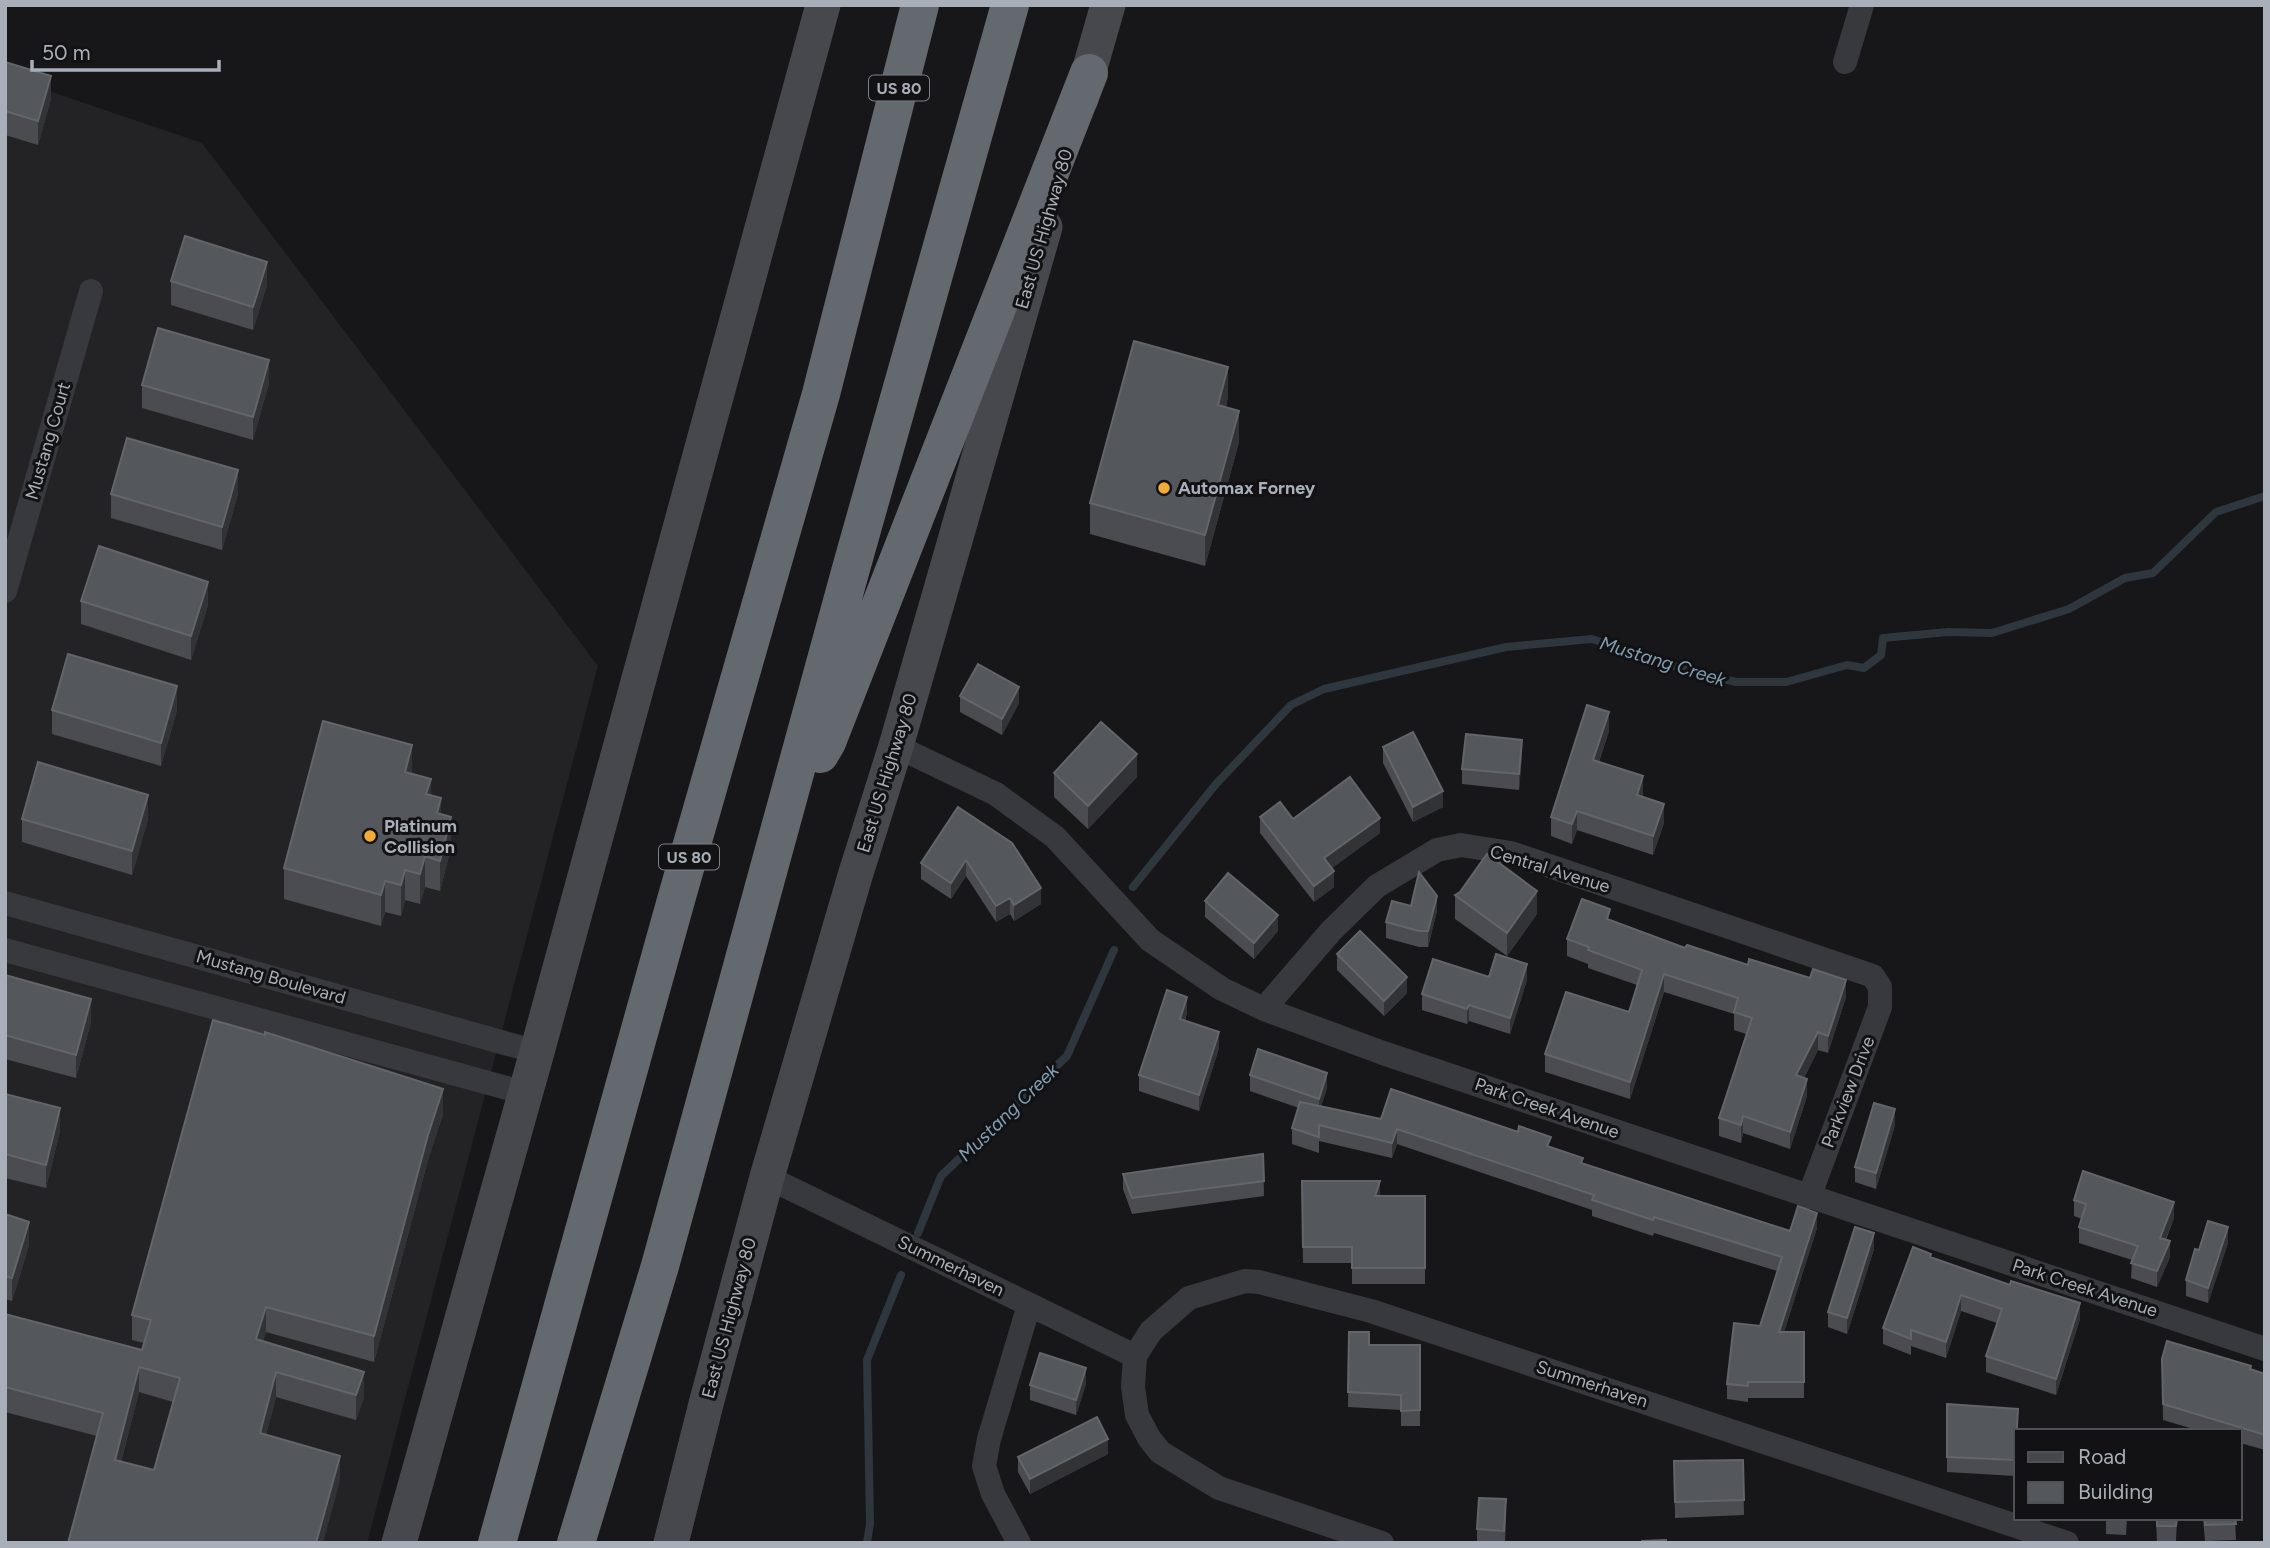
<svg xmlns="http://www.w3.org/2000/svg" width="2270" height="1548" font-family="Figtree,sans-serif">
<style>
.built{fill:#232326}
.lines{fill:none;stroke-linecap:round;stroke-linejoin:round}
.stream{stroke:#2d373d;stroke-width:8}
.street{stroke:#38393e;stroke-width:24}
.secondary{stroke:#46484e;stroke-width:35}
.highway{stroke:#64686f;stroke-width:38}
.wall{fill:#4a4c51;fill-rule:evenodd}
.shaded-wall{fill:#313336}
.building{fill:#54575c;stroke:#62656b;stroke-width:2;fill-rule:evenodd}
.poi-dot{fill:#f1ac38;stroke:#121214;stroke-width:2.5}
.labels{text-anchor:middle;stroke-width:6;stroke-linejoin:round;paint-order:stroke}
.shield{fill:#121214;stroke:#7c8088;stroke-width:2}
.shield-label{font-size:16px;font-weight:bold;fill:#a9afb9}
.street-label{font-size:18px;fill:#a9afb9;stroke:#121214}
.poi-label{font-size:18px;font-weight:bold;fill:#a9afb9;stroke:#121214;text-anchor:start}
.water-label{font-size:19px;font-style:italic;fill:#819eb3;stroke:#121214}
</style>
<rect width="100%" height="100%" fill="#171719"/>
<!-- built -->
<path class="built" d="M 5,76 L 202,143 L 598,666 L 367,1543 L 5,1543 Z"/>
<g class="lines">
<!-- stream -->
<path class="stream" d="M 1133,887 L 1216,784 L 1291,705 L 1324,689 L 1506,647 L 1592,639 L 1684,669 L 1736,682 L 1786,682 L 1847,665 L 1864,668 L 1881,655 L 1883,638 L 1948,632 L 1992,633 L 2069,609 L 2125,578 L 2153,573 L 2216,512 L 2265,496
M 918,1233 L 941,1176 L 1067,1056 L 1114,950
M 867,1543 L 870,1523 L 867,1360 L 901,1275"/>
<!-- street -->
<path class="street" d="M 1845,62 L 1862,5
M 5,591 L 91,291
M 896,746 L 996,794 L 1055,837 L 1150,940 L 1222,989 L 1264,1009 L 1383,1053 L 2265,1349
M 5,903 L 537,1052
M 5,950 L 525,1093
M 1264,1009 L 1331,931 L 1377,886 L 1437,850 L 1461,845 L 1511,853 L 1873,976 L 1880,987 L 1880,1007 L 1809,1197
M 767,1177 L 1135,1356 L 1133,1387 L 1137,1415 L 1149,1438 L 1160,1452 L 1219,1488 L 1382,1543
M 1135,1356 L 1151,1331 L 1189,1298 L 1245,1281 L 1259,1282 L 1371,1311 L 2067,1543
M 1019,1543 L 993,1494 L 984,1466 L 989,1439 L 1029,1305"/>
<!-- secondary -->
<path class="secondary" d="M 1081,99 L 1108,5
M 399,1543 L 537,1052 L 823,5
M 671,1543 L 706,1404 L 767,1177 L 855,876 L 896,746 L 1045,227"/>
<!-- highway -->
<path class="highway" d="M 820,754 L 827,742 L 1089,73
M 497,1543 L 676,900 L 821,394 L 920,5
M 576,1543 L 660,1266 L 852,565 L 1010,5"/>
</g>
<!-- wall -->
<path class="wall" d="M 5,62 L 51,99 L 38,145 L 5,135 Z
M 171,281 L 267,285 L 253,330 L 171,305 Z
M 269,383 L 253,440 L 142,408 L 142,385 Z
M 1228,397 L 1226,407 L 1239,442 L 1205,566 L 1090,534 L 1090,503 Z
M 111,494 L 238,494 L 222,550 L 111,518 Z
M 81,601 L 208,605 L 191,660 L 81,624 Z
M 960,696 L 1019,703 L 1002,735 L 960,712 Z
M 52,710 L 177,710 L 161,766 L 52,734 Z
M 1609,731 L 1599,762 L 1642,797 L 1664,823 L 1653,855 L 1577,830 L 1572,844 L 1551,836 L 1551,817 Z
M 1383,747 L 1443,807 L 1413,822 L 1383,763 Z
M 1522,755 L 1519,790 L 1462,784 L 1462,769 Z
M 1054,773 L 1137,777 L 1088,829 L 1054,797 Z
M 412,774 L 431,795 L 441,814 L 451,848 L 440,891 L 425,887 L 420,904 L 405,900 L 401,916 L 385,912 L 381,926 L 284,899 L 284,868 Z
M 958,807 L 1041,904 L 1014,921 L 1010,914 L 996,922 L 966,876 L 951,899 L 921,879 L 921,863 Z
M 1260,817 L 1293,819 L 1380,833 L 1332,868 L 1334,887 L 1314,902 L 1260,833 Z
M 22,819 L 148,819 L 132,875 L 22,842 Z
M 1460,892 L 1537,914 L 1507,956 L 1455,919 L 1455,895 Z
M 1205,901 L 1278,931 L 1254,959 L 1205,917 Z
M 1411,906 L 1437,911 L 1428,947 L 1419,947 L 1386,938 L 1386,922 Z
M 1610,920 L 1685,948 L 1846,997 L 1828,1053 L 1818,1050 L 1804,1078 L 1807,1096 L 1790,1149 L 1743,1133 L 1741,1143 L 1719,1136 L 1719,1118 L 1746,1034 L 1734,1030 L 1734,1014 L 1664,992 L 1630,1099 L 1545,1072 L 1545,1054 L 1629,1012 L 1637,985 L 1588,968 L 1588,964 L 1567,956 L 1567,939 Z
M 1337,954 L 1407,993 L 1384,1016 L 1337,970 Z
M 5,975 L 91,1022 L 76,1078 L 5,1059 Z
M 1489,977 L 1527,980 L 1510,1034 L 1469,1021 L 1467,1024 L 1422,1010 L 1422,994 Z
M 1187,1012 L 1185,1021 L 1219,1048 L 1199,1111 L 1139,1091 L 1139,1075 Z
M 1250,1075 L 1327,1088 L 1321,1106 L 1381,1119 L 1551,1148 L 1583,1163 L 1790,1231 L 1817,1228 L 1784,1332 L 1804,1332 L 1804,1398 L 1748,1398 L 1748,1402 L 1727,1399 L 1727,1384 L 1760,1326 L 1777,1271 L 1654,1233 L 1653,1236 L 1592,1216 L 1592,1210 L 1397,1144 L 1392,1158 L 1319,1141 L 1319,1153 L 1292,1144 L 1292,1128 L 1299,1108 L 1250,1091 Z
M 5,1094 L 60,1131 L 46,1188 L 5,1178 Z
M 443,1114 L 428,1160 L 374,1362 L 266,1332 L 263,1341 L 364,1397 L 356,1420 L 276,1397 L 266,1435 L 340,1481 L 68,1543 L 97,1436 L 5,1412 L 5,1314 L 142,1350 L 144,1343 L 132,1340 L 132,1315 ZM 139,1392 L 173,1402 L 154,1470 L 121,1462 Z
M 1895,1125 L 1876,1189 L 1855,1182 L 1855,1167 Z
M 1263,1154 L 1264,1196 L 1132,1214 L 1123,1189 L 1123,1174 Z
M 1302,1181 L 1380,1196 L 1425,1196 L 1425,1284 L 1352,1284 L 1352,1263 L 1303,1263 Z
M 2074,1200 L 2174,1218 L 2166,1240 L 2170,1257 L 2157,1287 L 2131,1278 L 2132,1260 L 2079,1243 L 2079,1227 L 2082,1219 L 2074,1216 Z
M 5,1214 L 29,1245 L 12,1301 L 5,1299 Z
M 2228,1243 L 2208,1303 L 2186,1296 L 2186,1280 L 2199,1250 Z
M 1874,1249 L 1847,1334 L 1828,1327 L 1828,1312 Z
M 1931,1257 L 2080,1319 L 2056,1395 L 1986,1372 L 1986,1356 L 1997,1323 L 1961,1311 L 1946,1358 L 1911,1346 L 1911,1355 L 1883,1344 L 1883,1328 Z
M 1349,1332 L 1369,1345 L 1420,1345 L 1420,1426 L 1401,1426 L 1401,1410 L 1348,1407 Z
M 2162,1359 L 2251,1370 L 2265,1374 L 2265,1450 L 2240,1443 L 2240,1431 L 2200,1431 L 2163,1420 Z
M 1086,1384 L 1076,1415 L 1030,1400 L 1030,1385 Z
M 1947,1404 L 2018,1425 L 2015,1476 L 1947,1472 Z
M 1108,1454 L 1030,1494 L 1018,1472 L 1018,1457 Z
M 1743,1460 L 1744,1515 L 1675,1518 L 1674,1477 Z
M 1506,1515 L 1505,1543 L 1477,1543 L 1477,1529 Z
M 2106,1518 L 2127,1518 L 2126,1535 L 2106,1534 Z
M 2156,1518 L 2177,1518 L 2176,1541 L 2157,1542 Z
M 2203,1518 L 2235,1518 L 2236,1540 L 2205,1541 Z"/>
<!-- shaded-wall -->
<path class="shaded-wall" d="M 51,76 L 51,99 L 38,145 L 38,121 Z
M 267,262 L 267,285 L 253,330 L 253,307 Z
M 269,360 L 269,383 L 253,440 L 253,417 Z
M 1228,367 L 1228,397 L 1218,436 L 1218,405 Z
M 1239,411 L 1239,442 L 1205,566 L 1205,535 Z
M 238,470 L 238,494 L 222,550 L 222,527 Z
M 208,582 L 208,605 L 191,660 L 191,636 Z
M 177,686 L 177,710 L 161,766 L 161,743 Z
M 1019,687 L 1019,703 L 1002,735 L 1002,719 Z
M 1609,712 L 1609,731 L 1593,779 L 1593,760 Z
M 1522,740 L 1522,755 L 1519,790 L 1519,774 Z
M 412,745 L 412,776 L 405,772 Z
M 1137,754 L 1137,777 L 1088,829 L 1088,806 Z
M 1643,776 L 1643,796 L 1637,815 L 1637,795 Z
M 431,779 L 431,810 L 426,794 Z
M 1443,791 L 1443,807 L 1413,822 L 1413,807 Z
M 148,795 L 148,819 L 132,875 L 132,851 Z
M 441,798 L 441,829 L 437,813 Z
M 1664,804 L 1664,823 L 1653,855 L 1653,836 Z
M 1577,811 L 1577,830 L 1572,844 L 1572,824 Z
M 451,817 L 451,848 L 440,891 L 440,861 Z
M 1380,818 L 1380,833 L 1324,874 L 1324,858 Z
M 425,856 L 425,887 L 420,904 L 420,874 Z
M 966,860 L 966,876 L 951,899 L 951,883 Z
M 405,870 L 405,900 L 401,916 L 401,885 Z
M 1334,871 L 1334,887 L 1314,902 L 1314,886 Z
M 385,881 L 385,912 L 381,926 L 381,895 Z
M 1041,888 L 1041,904 L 1014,921 L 1014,905 Z
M 1537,891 L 1537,914 L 1507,956 L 1507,933 Z
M 1437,896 L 1437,911 L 1428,947 L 1428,931 Z
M 1010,898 L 1010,914 L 996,922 L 996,906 Z
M 1278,915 L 1278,931 L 1254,959 L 1254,943 Z
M 1527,964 L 1527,980 L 1510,1034 L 1510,1018 Z
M 1664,974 L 1664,992 L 1630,1099 L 1630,1082 Z
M 1407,977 L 1407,993 L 1384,1016 L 1384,1001 Z
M 1846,980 L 1846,997 L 1828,1053 L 1828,1036 Z
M 1187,997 L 1187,1012 L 1180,1035 L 1180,1019 Z
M 91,999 L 91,1022 L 76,1078 L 76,1055 Z
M 1469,1005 L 1469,1021 L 1467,1024 L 1467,1009 Z
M 1219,1032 L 1219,1048 L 1199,1111 L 1199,1095 Z
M 1818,1032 L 1818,1050 L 1796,1093 L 1796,1075 Z
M 1327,1073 L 1327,1088 L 1319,1114 L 1319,1099 Z
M 1807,1079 L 1807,1096 L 1790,1149 L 1790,1132 Z
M 443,1089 L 443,1114 L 428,1160 L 374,1362 L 374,1336 L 428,1135 Z
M 60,1108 L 60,1131 L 46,1188 L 46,1165 Z
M 1895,1109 L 1895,1125 L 1876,1189 L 1876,1173 Z
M 1743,1116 L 1743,1133 L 1741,1143 L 1741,1125 Z
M 1397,1129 L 1397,1144 L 1392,1158 L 1392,1143 Z
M 1380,1181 L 1380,1196 L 1375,1196 Z
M 2174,1202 L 2174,1218 L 2160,1253 L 2160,1238 Z
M 1817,1213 L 1817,1228 L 1779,1348 L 1779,1332 Z
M 29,1222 L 29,1245 L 12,1301 L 12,1278 Z
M 2228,1227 L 2228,1243 L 2208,1303 L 2208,1288 Z
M 1874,1233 L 1874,1249 L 1847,1334 L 1847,1318 Z
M 2170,1241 L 2170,1257 L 2157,1287 L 2157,1271 Z
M 1961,1295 L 1961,1311 L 1946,1358 L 1946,1342 Z
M 2080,1303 L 2080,1319 L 2056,1395 L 2056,1379 Z
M 266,1307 L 266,1332 L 256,1364 L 256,1339 Z
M 139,1367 L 139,1392 L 115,1485 L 115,1460 Z
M 1086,1368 L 1086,1384 L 1076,1415 L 1076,1400 Z
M 276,1372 L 276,1397 L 260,1458 L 260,1433 Z
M 364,1372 L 364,1397 L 356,1420 L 356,1395 Z
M 1108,1439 L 1108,1454 L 1030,1494 L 1030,1479 Z
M 340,1456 L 340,1481 L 323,1543 L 316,1543 Z"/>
<!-- building -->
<path class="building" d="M 5,62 L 51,76 L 38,121 L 5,111 Z
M 185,236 L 267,262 L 253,307 L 171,281 Z
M 158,328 L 269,360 L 253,417 L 142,385 Z
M 1134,341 L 1228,367 L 1218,405 L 1239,411 L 1205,535 L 1090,503 Z
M 127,438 L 238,470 L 222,527 L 111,494 Z
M 99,546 L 208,582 L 191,636 L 81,601 Z
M 68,654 L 177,686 L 161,743 L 52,710 Z
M 978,664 L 1019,687 L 1002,719 L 960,696 Z
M 1587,705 L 1609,712 L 1593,760 L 1643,776 L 1637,795 L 1664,804 L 1653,836 L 1577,811 L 1572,824 L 1551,817 Z
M 323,721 L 412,745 L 405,772 L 431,779 L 426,794 L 441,798 L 437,813 L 451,817 L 440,861 L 425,856 L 420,874 L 405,870 L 401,885 L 385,881 L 381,895 L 284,868 Z
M 1101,722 L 1137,754 L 1088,806 L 1054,773 Z
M 1413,732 L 1443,791 L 1413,807 L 1383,747 Z
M 1466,734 L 1522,740 L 1519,774 L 1462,769 Z
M 38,762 L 148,795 L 132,851 L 22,819 Z
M 1350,777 L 1380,818 L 1324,858 L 1334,871 L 1314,886 L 1260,817 L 1280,802 L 1293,819 Z
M 958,807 L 1012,843 L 1041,888 L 1014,905 L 1010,898 L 996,906 L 966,860 L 951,883 L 921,863 Z
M 1487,854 L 1537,891 L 1507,933 L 1455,895 L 1460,892 Z
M 1419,872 L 1437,896 L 1428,931 L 1419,931 L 1386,922 L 1392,901 L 1411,906 Z
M 1228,873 L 1278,915 L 1254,943 L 1205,901 Z
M 1582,899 L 1610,909 L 1607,919 L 1685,948 L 1687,945 L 1748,965 L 1749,959 L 1810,978 L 1813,969 L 1846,980 L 1828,1036 L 1818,1032 L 1796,1075 L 1807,1079 L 1790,1132 L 1743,1116 L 1741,1125 L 1719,1118 L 1752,1018 L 1734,1012 L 1738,998 L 1664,974 L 1630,1082 L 1545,1054 L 1566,992 L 1629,1012 L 1642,970 L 1588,950 L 1589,947 L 1567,939 Z
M 1360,931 L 1407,977 L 1384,1001 L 1337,954 Z
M 1496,954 L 1527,964 L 1510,1018 L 1469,1005 L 1467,1009 L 1422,994 L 1433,959 L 1489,977 Z
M 5,975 L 91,999 L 76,1055 L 5,1035 Z
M 1167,990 L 1187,997 L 1180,1019 L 1219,1032 L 1199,1095 L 1139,1075 Z
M 213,1020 L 265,1035 L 265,1032 L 443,1089 L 428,1135 L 374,1336 L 266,1307 L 256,1339 L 364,1372 L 356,1395 L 276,1372 L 260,1433 L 340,1456 L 316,1543 L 68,1543 L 103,1413 L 5,1387 L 5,1314 L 142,1350 L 151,1320 L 132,1315 ZM 139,1367 L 180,1378 L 154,1470 L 115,1460 Z
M 1258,1049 L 1327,1073 L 1319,1099 L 1250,1075 Z
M 1391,1089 L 1518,1132 L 1519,1126 L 1551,1137 L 1547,1146 L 1583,1158 L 1581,1163 L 1790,1231 L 1798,1206 L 1817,1213 L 1779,1332 L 1804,1332 L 1804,1382 L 1748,1382 L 1748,1386 L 1727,1384 L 1734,1323 L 1760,1326 L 1782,1257 L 1654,1217 L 1653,1220 L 1592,1200 L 1594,1195 L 1397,1129 L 1392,1143 L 1319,1125 L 1319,1137 L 1292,1128 L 1300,1102 L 1381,1119 Z
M 5,1094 L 60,1108 L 46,1165 L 5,1154 Z
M 1874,1103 L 1895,1109 L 1876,1173 L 1855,1167 Z
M 1263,1154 L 1264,1181 L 1132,1198 L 1123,1174 Z
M 2083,1171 L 2174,1202 L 2160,1238 L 2170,1241 L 2157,1271 L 2131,1263 L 2138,1246 L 2079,1227 L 2086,1204 L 2074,1200 Z
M 1302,1181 L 1380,1181 L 1375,1196 L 1425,1196 L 1425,1268 L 1352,1268 L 1352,1247 L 1303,1247 Z
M 5,1214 L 29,1222 L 12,1278 L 5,1276 Z
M 2208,1221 L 2228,1227 L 2208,1288 L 2186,1280 L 2195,1249 L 2199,1250 Z
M 1855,1227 L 1874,1233 L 1847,1318 L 1828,1312 Z
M 1913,1247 L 1931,1254 L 1930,1257 L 2010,1285 L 2011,1281 L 2080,1303 L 2056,1379 L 1986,1356 L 2002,1309 L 1961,1295 L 1946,1342 L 1911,1330 L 1911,1339 L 1883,1328 Z
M 1349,1332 L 1369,1332 L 1369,1345 L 1420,1345 L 1420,1410 L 1401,1411 L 1401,1395 L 1348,1392 Z
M 2167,1341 L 2251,1366 L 2250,1369 L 2265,1374 L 2265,1435 L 2163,1404 L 2162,1359 Z
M 1040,1353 L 1086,1368 L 1076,1400 L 1030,1385 Z
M 1947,1404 L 2018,1409 L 2015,1460 L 1947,1457 Z
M 1097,1417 L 1108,1439 L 1030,1479 L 1018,1457 Z
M 1743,1460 L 1744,1500 L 1675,1502 L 1674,1461 Z
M 1479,1498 L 1506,1499 L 1504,1531 L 1477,1529 Z
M 2157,1518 L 2177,1518 L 2176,1526 L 2157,1526 Z
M 2205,1518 L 2235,1518 L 2236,1524 L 2205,1525 Z
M 1666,1540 L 1666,1543 L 1642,1543 L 1642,1541 Z"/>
<!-- markers -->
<g class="poi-dot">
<circle cx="1164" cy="488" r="7"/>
<circle cx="370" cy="836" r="7"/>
</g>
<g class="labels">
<!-- shield labels -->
<g class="shield">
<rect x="869" y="75.5" width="60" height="25" rx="5"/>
<rect x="659" y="844.5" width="60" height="25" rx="5"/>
</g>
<g class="shield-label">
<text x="899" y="94">US 80</text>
<text x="689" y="863">US 80</text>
</g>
<!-- street labels -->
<g class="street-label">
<text transform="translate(1044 229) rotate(-74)" y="6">East US Highway 80</text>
<text transform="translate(48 441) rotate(-74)" y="6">Mustang Court</text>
<text transform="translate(887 773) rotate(-73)" y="6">East US Highway 80</text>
<text transform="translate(1550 869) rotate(17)" y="6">Central Avenue</text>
<text transform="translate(271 977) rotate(16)" y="6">Mustang Boulevard</text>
<text transform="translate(1848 1092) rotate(-69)" y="6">Parkview Drive</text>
<text transform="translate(1547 1108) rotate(19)" y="6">Park Creek Avenue</text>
<text transform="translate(951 1266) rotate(26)" y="6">Summerhaven</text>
<text transform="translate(2085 1288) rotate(18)" y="6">Park Creek Avenue</text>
<text transform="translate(729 1318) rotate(-75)" y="6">East US Highway 80</text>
<text transform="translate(1592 1384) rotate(18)" y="6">Summerhaven</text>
</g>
<!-- poi labels -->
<g class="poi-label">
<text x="1178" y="494">Automax Forney</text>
<text x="384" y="832">Platinum<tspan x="384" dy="21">Collision</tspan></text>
</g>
<!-- water labels -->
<g class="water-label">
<text transform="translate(1663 661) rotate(17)" y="7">Mustang Creek</text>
<text transform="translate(1008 1112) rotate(-44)" y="7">Mustang Creek</text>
</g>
</g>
<!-- border -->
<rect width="2270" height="1548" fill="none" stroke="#a9afb9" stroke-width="14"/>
<!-- legend -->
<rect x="2014" y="1429" width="228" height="91" fill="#121214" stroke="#4e5156" stroke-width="2"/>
<rect x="2028" y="1452" width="35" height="10" fill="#46484e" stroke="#4e5156" stroke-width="2"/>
<text x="2078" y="1464" font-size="21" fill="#a9afb9">Road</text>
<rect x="2028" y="1482" width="35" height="21" fill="#54575c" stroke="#4e5156" stroke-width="2"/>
<text x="2078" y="1499" font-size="21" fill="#a9afb9">Building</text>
<!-- scale -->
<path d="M32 60v10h187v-10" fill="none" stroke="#a9afb9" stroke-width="3.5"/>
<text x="42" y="60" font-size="21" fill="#a9afb9" stroke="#121214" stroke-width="5" paint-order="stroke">50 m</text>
</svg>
